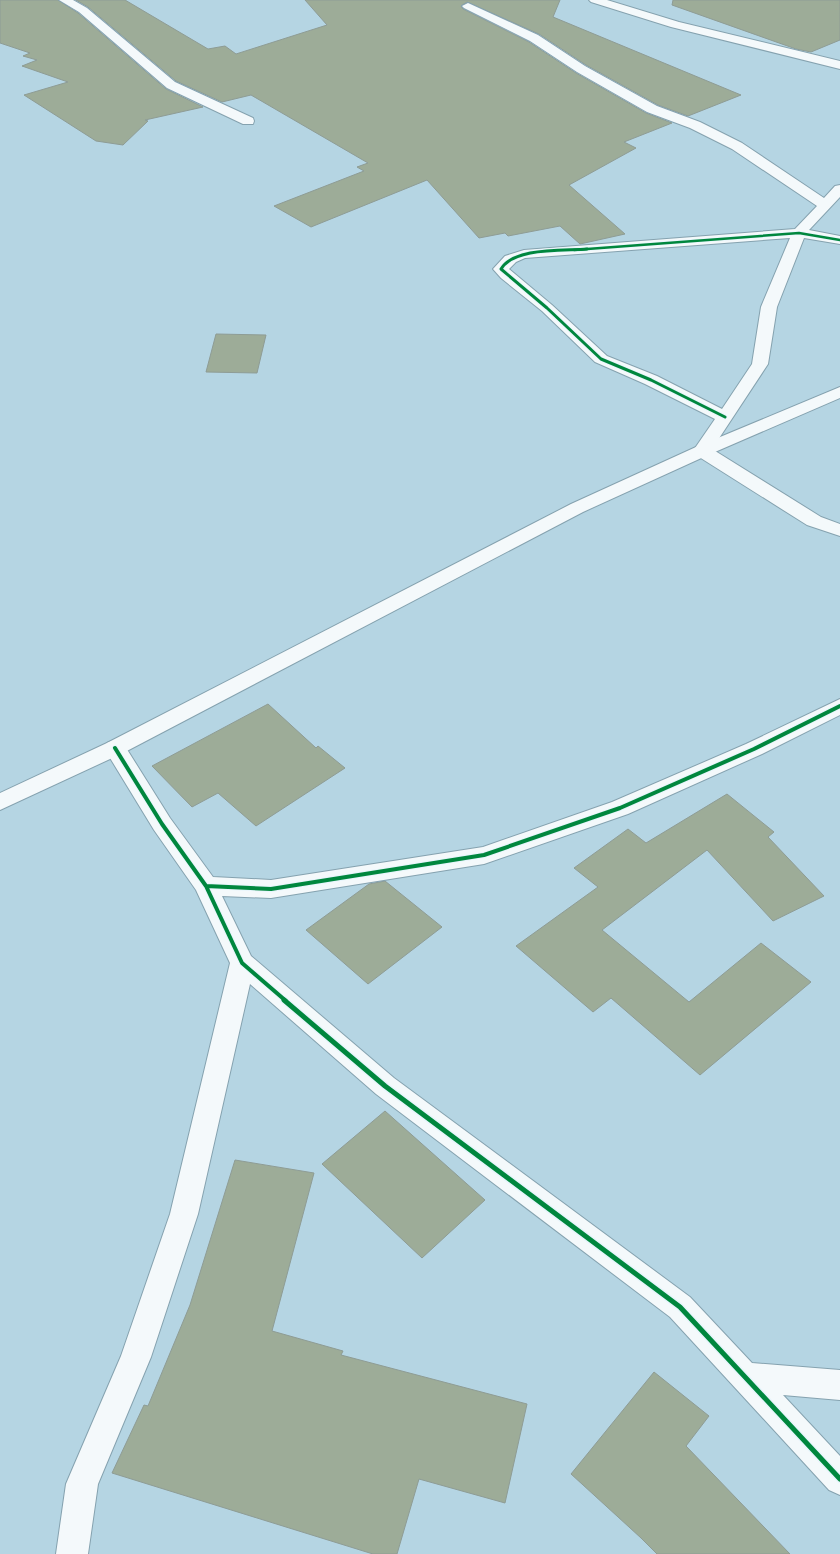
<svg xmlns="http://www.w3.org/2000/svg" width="840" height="1554" font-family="'DM Sans',sans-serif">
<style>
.building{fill:#9dac98;stroke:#8e9c95}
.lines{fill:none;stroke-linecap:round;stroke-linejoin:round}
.street-casing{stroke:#85a2af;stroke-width:2}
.secondary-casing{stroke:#85a2af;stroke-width:2}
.street{fill:#f4f9fb;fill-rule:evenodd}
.secondary{fill:#f4f9fb;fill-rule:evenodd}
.cycleway-far3-casing{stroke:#e7f5fc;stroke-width:4}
.cycleway-far2-casing{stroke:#e7f5fc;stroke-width:5}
.cycleway-far1-casing{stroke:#e7f5fc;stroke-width:6}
.cycleway-casing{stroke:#e7f5fc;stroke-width:8}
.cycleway-far3{stroke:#00873e;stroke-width:2.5}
.cycleway-far2{stroke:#00873e;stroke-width:3}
.cycleway-far1{stroke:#00873e;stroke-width:4}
.cycleway{stroke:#00873e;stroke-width:5}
</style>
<rect width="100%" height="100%" fill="#b5d5e3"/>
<!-- building -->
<path class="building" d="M 0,0 L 58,0 L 78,13 L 166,89 L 203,107 L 145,120 L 148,121 L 123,145 L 96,141 L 24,95 L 68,82 L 22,66 L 37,60 L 23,56 L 30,53 L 0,43 Z
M 76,0 L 125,0 L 208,49 L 225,46 L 236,54 L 327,25 L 305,0 L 560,0 L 553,17 L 741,95 L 688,116 L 658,105 L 586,65 L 539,34 L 467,2 L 461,6 L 463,9 L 529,42 L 576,73 L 646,113 L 672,123 L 624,142 L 636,148 L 569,185 L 625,234 L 580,244 L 560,226 L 508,236 L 505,233 L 479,238 L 427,180 L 311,227 L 274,206 L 364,171 L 357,167 L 368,163 L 251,95 L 222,102 L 176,81 L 88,7 Z
M 673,0 L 840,0 L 840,40 L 811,52 L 796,49 L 672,5 Z
M 216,334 L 266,335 L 257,373 L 206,372 Z
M 268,704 L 316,748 L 318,746 L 345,768 L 256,826 L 218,793 L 192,807 L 152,766 Z
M 727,794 L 774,832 L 768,837 L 824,896 L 773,921 L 707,850 L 602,930 L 689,1002 L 761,943 L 811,982 L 700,1075 L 611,998 L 593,1012 L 516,946 L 598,887 L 574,868 L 628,829 L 646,843 Z
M 385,881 L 442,927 L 368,984 L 306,930 L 369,884 Z
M 385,1111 L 485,1200 L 422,1258 L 322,1164 Z
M 235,1160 L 314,1173 L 272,1331 L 343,1351 L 341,1355 L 527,1404 L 505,1503 L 419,1479 L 397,1554 L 373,1554 L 112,1473 L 144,1405 L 148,1406 L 190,1305 Z
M 654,1372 L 709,1416 L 686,1446 L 790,1554 L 657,1554 L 641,1538 L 571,1474 Z"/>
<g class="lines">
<!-- street casing -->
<g class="street-casing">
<path id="street" d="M 59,0 L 73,0 L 87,8 L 175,82 L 253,118 L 254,121 L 253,124 L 243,124 L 167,88 L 79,12 Z
M 589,0 L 607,0 L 679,22 L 840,61 L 840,69 L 671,27 L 591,2 Z
M 468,3 L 538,35 L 585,66 L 657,106 L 700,122 L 742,143 L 824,198 L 835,186 L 840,185 L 840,197 L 809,230 L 840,236 L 840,244 L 804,238 L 777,307 L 768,364 L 712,449 L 821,517 L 840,524 L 840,536 L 807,525 L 696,455 L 693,451 L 715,419 L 645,384 L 595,362 L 542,311 L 501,278 L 493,269 L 505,256 L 524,250 L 795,229 L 817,206 L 732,149 L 690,128 L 647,112 L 577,72 L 530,41 L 464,8 L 462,6 ZM 790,238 L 761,307 L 752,364 L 722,409 L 657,376 L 607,356 L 552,305 L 509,269 L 516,262 L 525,258 Z
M 840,699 L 840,715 L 762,754 L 628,814 L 484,864 L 271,898 L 222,896 L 251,956 L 394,1078 L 690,1297 L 752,1363 L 840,1370 L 840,1400 L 783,1395 L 840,1456 L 840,1495 L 829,1490 L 670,1317 L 376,1094 L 250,984 L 198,1214 L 151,1357 L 98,1484 L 88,1554 L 56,1554 L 66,1484 L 121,1356 L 170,1214 L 230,963 L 196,890 L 154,830 L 107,753 L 104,748 L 107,743 L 115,740 L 123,743 L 170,818 L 213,877 L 271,880 L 483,847 L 612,802 L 746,744 Z"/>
</g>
<!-- secondary casing -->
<g class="secondary-casing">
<path id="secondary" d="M 840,387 L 840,398 L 708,455 L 583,512 L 123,753 L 0,810 L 0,793 L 107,743 L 571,504 L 696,447 Z"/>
</g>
<!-- street -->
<use href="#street" class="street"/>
<!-- secondary -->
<use href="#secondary" class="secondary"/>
<!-- cycleway-far3 casing -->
<g class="cycleway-far3-casing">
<path id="cycleway-far3" d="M 574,250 L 799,233 L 840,240"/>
</g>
<!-- cycleway-far2 casing -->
<g class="cycleway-far2-casing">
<path id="cycleway-far2" d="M 587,249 C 564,251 514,247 501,269 L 547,308 L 601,359 L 651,380 L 725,417"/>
</g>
<!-- cycleway-far1 casing -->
<g class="cycleway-far1-casing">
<path id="cycleway-far1" d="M 115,748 L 162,824 L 206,886 L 242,963 L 286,1001
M 206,886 L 271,889 L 484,855 L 620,808 L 754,749 L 840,706"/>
</g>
<!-- cycleway casing -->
<g class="cycleway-casing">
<path id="cycleway" d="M 284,1000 L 385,1086 L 680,1307 L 840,1479"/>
</g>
<!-- cycleway-far3 -->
<use href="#cycleway-far3" class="cycleway-far3"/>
<!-- cycleway-far2 -->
<use href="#cycleway-far2" class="cycleway-far2"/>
<!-- cycleway-far1 -->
<use href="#cycleway-far1" class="cycleway-far1"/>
<!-- cycleway -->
<use href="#cycleway" class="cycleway"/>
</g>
</svg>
